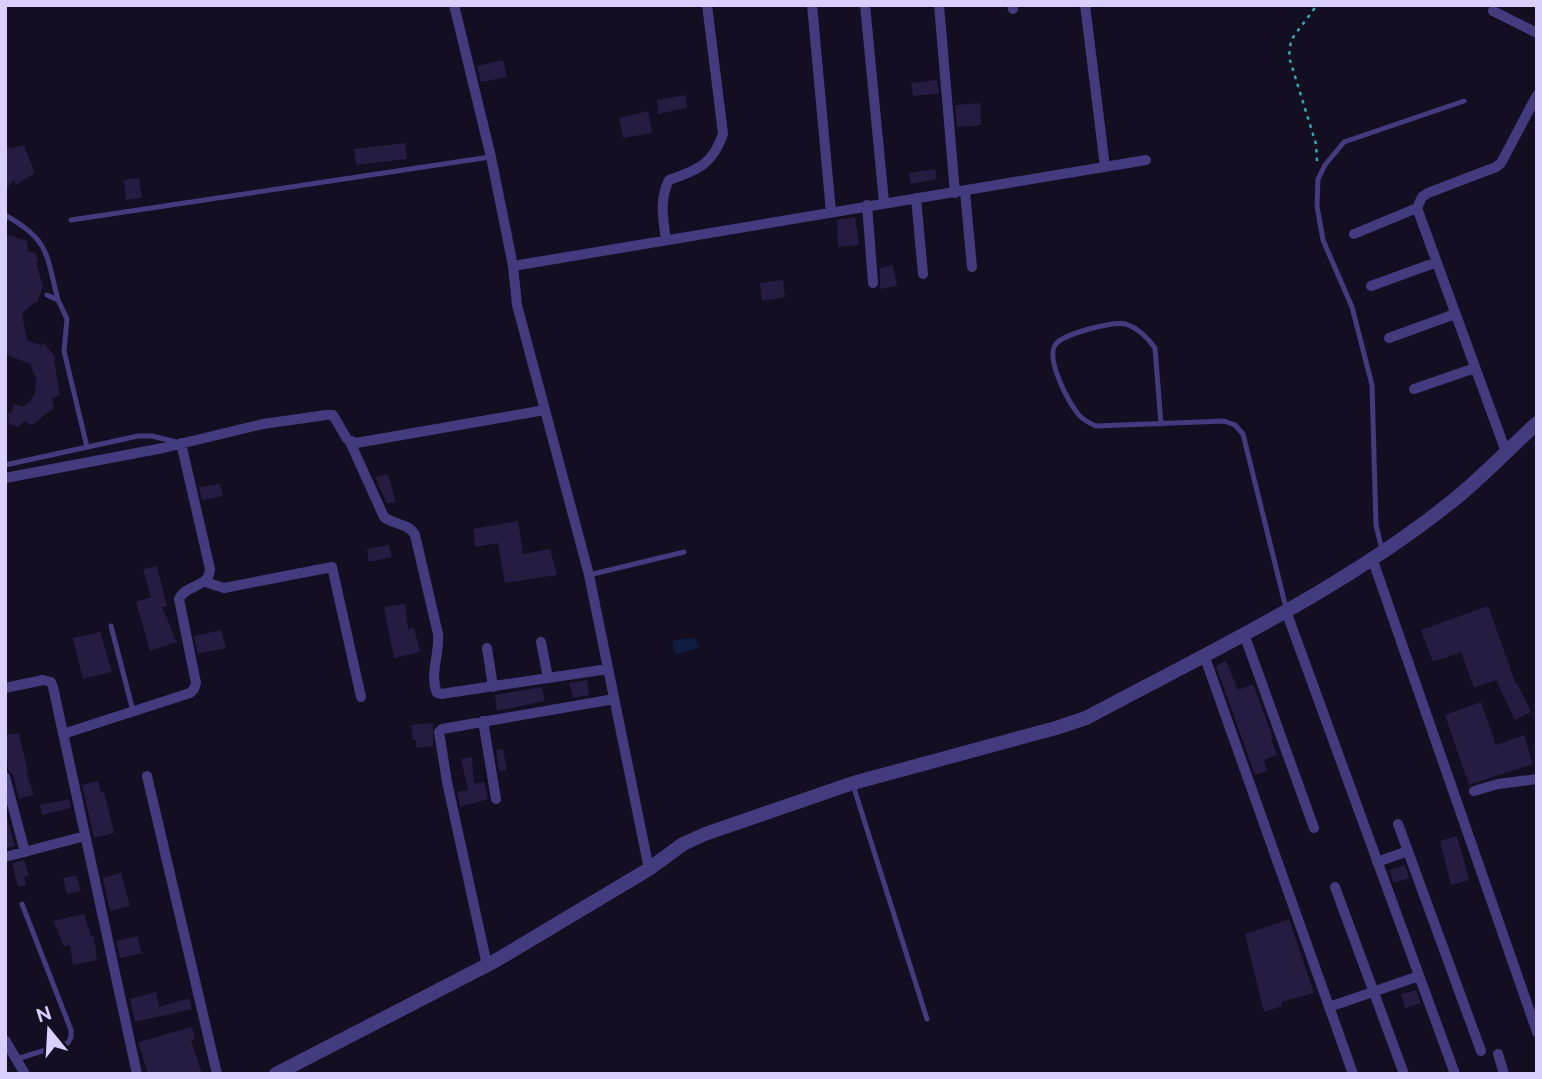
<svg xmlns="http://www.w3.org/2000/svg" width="1542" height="1079" font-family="Raleway,sans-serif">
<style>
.water{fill:#0e1c40}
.building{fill:#261b41}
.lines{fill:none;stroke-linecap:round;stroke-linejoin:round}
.path{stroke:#34aaad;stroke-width:2.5;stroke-dasharray:3.5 5;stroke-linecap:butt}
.service{stroke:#443b7e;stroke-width:5}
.minor{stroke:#443b7e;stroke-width:10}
.tertiary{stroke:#443b7e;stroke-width:14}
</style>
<rect width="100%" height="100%" fill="#130e21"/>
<!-- water -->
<path class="water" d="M 691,638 L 696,639 L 699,648 L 677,654 L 674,651 L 673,641 Z"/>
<!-- building -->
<path class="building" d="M 503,60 L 507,77 L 481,82 L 477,66 Z
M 937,80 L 939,93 L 913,96 L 911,83 Z
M 686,95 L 687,108 L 658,114 L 657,100 Z
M 980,103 L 981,125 L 957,127 L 955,105 Z
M 648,111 L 652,133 L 623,138 L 619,118 Z
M 405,143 L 407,159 L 356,165 L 354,149 Z
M 5,145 L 12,148 L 24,145 L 35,173 L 16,185 L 14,180 L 5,190 Z
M 935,169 L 937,179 L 911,184 L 909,173 Z
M 139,178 L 142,198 L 126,200 L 124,180 Z
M 855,217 L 859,245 L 838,247 L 837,220 Z
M 5,234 L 27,241 L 28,251 L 36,253 L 38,262 L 36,263 L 43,286 L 37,303 L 35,302 L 22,314 L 27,340 L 41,345 L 44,343 L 56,358 L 54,360 L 60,395 L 52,399 L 54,408 L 32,425 L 24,421 L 18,427 L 9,424 L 8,414 L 11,413 L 14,404 L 23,407 L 31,400 L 35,393 L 36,378 L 30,364 L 5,354 Z
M 893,265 L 897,286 L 880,289 L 880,268 Z
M 783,280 L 785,297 L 762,301 L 760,283 Z
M 388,474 L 396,502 L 387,504 L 375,477 Z
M 220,484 L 223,496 L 202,500 L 199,487 Z
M 518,521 L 523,554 L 550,549 L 557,575 L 505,583 L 498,543 L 475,547 L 473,529 Z
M 389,545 L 392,557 L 369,562 L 367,549 Z
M 157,566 L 167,606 L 162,607 L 177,642 L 150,651 L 136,602 L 151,597 L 143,569 Z
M 405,604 L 408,629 L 414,628 L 420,652 L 394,658 L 384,607 Z
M 1488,606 L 1516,684 L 1517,683 L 1531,712 L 1515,720 L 1496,680 L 1474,688 L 1461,652 L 1433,662 L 1421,630 Z
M 221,630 L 226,648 L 198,654 L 194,636 Z
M 100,632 L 112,672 L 83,679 L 73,638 Z
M 1226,661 L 1238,690 L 1253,684 L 1273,738 L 1271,739 L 1277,755 L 1264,760 L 1267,771 L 1255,775 L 1216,666 Z
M 587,680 L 589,695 L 573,698 L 569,683 Z
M 542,687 L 545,701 L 497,711 L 495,695 Z
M 1481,702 L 1496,745 L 1524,735 L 1533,764 L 1469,785 L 1445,715 Z
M 433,723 L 433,746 L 416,748 L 416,740 L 413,740 L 411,725 Z
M 19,733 L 28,772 L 26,772 L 34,795 L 19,799 L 13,775 L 8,770 L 5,735 Z
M 503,749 L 507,770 L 499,771 L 496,750 Z
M 472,757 L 474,784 L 484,782 L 488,799 L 460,807 L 457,792 L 468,790 L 461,759 Z
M 98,781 L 101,792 L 104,791 L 114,833 L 94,838 L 82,785 Z
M 69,799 L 71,808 L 42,815 L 40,805 Z
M 5,811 L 15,846 L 7,848 L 5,847 Z
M 1457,836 L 1469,880 L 1451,885 L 1440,841 Z
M 24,860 L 29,876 L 24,877 L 26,885 L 18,887 L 12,863 Z
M 1405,865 L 1409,878 L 1394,883 L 1389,870 Z
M 121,873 L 130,906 L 110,911 L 103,878 Z
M 76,875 L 81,891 L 67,894 L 63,878 Z
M 84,914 L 91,936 L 94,936 L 97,960 L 73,965 L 70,945 L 64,946 L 53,921 Z
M 1289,919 L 1314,993 L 1281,1002 L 1282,1006 L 1264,1012 L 1245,934 Z
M 137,936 L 142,953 L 120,958 L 116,941 Z
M 1416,990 L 1421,1003 L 1405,1008 L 1401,994 Z
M 156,992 L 159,1007 L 189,998 L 192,1009 L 135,1022 L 130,999 Z
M 192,1027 L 195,1039 L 191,1040 L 202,1074 L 148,1074 L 138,1042 Z"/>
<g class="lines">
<!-- path -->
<path class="path" d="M 1317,161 L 1316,144 L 1289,57 L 1291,40 L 1317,5"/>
<!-- service -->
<path class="service" d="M 5,215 C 50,240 46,254 58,300
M 71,220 L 490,157
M 47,295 L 58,300 L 67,319 L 64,351 L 87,447
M 1161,424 L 1155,348 C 1148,338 1137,328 1126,324 C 1113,321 1062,334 1055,345 C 1046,360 1068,401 1078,414 C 1083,420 1089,423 1096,426 L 1224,421 L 1235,425 L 1243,434 L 1286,608
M 5,465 L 138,436 L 152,436 L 176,442
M 1382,550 L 1376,525 L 1372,385 L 1352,307 L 1323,240 L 1317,206 L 1318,179 L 1325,165 L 1344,142 L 1464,101
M 589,575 L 684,552
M 111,626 L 133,711
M 853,785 L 927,1019
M 17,1059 L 68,1043 L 71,1037 L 71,1030 L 22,904"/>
<!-- minor -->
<path class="minor" d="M 454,5 L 491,157 L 513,266 L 517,305 L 589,575 L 649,869
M 812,5 L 831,212
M 865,5 L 884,202
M 939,5 L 955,193
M 1012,5 L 1013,9
M 1085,5 L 1105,167
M 1493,11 L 1537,33
M 965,192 L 972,267
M 916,198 L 923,274
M 867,205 L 873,283
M 1354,234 L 1417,208
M 666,240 C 663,219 659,200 669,180 C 698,170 713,164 723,134 L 707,5
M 513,266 L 1146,160
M 1371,286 L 1437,262
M 1389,338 L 1455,314
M 1414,389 L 1475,368
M 350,442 L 384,517 C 394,525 409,523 415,535 L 438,634 C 440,654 429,673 437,693 L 441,694 L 608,669
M 1506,452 L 1417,208 L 1422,197 L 1428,193 L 1496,167 L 1501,163 L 1537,95
M 5,478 L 163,448 L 263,424 L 326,415 L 333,415 L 347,439 L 356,443 L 545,410
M 1372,558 L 1537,1032
M 205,582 L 224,588 L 332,567 L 361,697
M 1286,611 L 1455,1074
M 1244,634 L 1314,828
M 541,642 L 548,678
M 487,648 L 493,687
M 1204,655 L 1353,1074
M 5,688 L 43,680 L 51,682 L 53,687 L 137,1074
M 483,721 L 496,799
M 63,734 L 190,693 L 194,689 L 196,683 L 179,599 C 186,584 209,588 210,569 L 181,443
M 147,776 L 217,1074
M 5,777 L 25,852
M 1474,791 L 1498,784 L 1537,779
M 1398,824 L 1481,1051
M 5,857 L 85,836
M 1377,862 L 1408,851
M 1335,887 L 1404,1074
M 487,965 L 447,782 L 439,732 L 442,729 L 614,699
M 1329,1007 L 1419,976
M 5,1040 L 25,1074
M 1498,1054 L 1504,1074"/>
<!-- tertiary -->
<path class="tertiary" d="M 276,1074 L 495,961 L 649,869 L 683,844 L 705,834 L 853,783 L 1056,728 L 1086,718 C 1211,651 1345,588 1455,499 C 1484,475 1510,448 1537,423"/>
</g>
<!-- border -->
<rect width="1542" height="1079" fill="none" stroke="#d9d0fd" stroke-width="14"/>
<!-- north arrow -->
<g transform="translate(49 1030) rotate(342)" stroke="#130e21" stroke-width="5" paint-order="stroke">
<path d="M0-5L12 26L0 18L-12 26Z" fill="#d9d0fd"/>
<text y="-10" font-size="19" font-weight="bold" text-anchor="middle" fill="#d9d0fd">N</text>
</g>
</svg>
